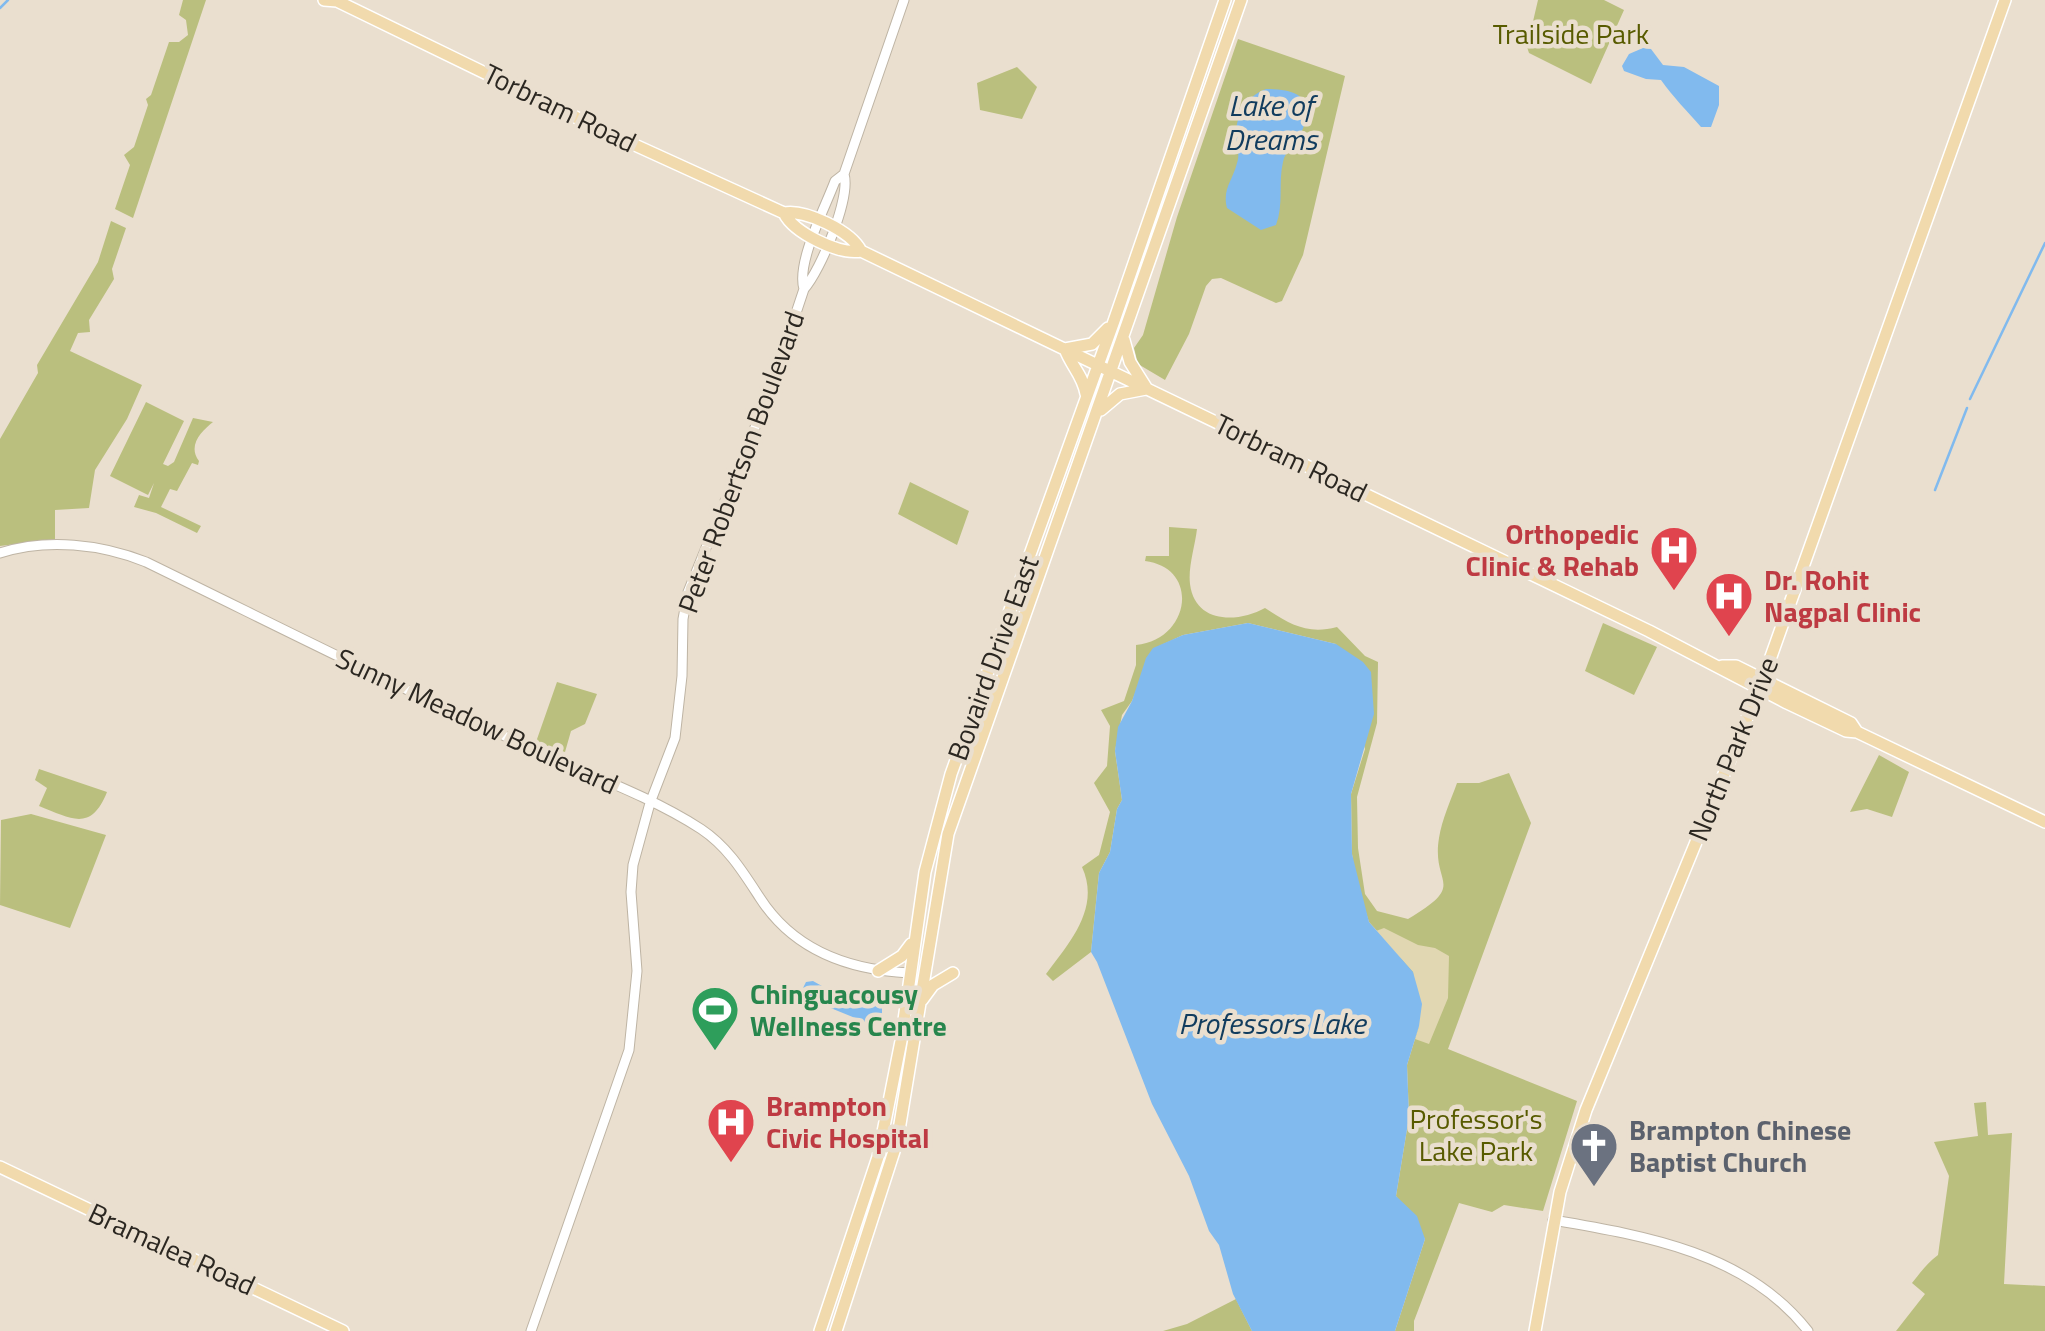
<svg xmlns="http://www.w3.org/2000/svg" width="2045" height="1331" font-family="'Titillium Web',sans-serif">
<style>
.green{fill:#babf7e}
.sand{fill:#e1d7b2}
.water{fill:#81baee}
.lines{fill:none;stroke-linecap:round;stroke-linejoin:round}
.stream{stroke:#81baee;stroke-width:2.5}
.minor-casing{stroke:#beb4a4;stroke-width:11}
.major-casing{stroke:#fff;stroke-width:14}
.minor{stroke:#fff;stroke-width:9}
.major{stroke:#f1daad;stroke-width:11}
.labels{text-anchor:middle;stroke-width:9;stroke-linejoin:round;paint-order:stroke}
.park-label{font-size:28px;fill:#585b00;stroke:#eadfcf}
.street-label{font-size:28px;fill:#2b2721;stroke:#eadfcf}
.health-label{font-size:28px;font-weight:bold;fill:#be3a42;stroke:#eadfcf;text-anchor:start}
.leisure-label{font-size:28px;font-weight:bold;fill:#27864d;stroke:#eadfcf;text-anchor:start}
.worship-label{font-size:28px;font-weight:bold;fill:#5b616d;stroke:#eadfcf;text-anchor:start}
.water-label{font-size:30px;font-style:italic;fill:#113c5e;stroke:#eadfcf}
</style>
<rect width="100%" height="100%" fill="#eadfcf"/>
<!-- green -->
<path class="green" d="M 183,0 L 206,0 L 133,218 L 115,209 L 130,165 L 124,155 L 134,147 L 148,105 L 146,99 L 151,95 L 169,42 L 179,42 L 188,35 L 186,20 L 179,15 Z
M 1538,0 L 1604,0 L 1624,10 L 1591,84 L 1529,53 L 1527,47 Z
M 1238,39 L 1345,76 L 1303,255 L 1282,301 L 1276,303 L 1221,278 L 1212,279 L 1206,286 L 1189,334 L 1165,380 L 1138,364 L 1134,348 L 1143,335 L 1177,217 Z
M 1017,67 L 1037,87 L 1022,119 L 980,110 L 977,83 Z
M 111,221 L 126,228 L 112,269 L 114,279 L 89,320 L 90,332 L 78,333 L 70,351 L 142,385 L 127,419 L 95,470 L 89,508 L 55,510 L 55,539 L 0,546 L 0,439 L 38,373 L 37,365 L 98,262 Z
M 146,402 L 184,421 L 163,464 L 168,466 L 174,462 L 193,418 L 213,422 C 202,431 187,445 199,461 L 198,465 L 192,463 L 177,491 L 170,489 L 161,507 L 201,526 L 197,533 L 156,513 L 134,507 L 139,495 L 149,498 L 154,483 L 148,495 L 110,476 Z
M 910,482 L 969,511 L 957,545 L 898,514 Z
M 1169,527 L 1197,529 C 1195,546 1188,567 1190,584 C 1195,624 1238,623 1265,608 C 1289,624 1307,635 1337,627 L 1365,656 L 1378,662 L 1377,723 L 1357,797 L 1358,848 L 1365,894 L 1377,911 L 1408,919 C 1469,883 1431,886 1439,838 C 1442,819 1451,800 1457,783 L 1479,783 L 1509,773 L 1531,823 L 1448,1049 L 1577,1101 L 1543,1211 L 1504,1205 L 1492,1212 L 1459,1203 L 1414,1321 L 1414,1331 L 1395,1331 L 1425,1239 L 1396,1196 L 1409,1117 L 1407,1065 L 1419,1026 L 1400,956 L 1369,922 L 1356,882 L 1352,854 L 1351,794 L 1365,749 L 1336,644 L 1248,623 L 1183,635 L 1153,649 L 1132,701 L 1122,715 L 1115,751 L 1122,800 L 1117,809 L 1110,852 L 1099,873 L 1091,952 L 1053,981 L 1046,974 C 1069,943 1101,908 1082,867 L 1099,855 L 1110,812 L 1094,783 L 1107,766 L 1110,726 L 1101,710 L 1124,701 L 1136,665 L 1136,645 C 1190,640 1201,568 1145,561 L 1146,556 L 1169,556 Z
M 1603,623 L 1657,647 L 1634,695 L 1585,671 Z
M 557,682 L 597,694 L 585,724 L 571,731 L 565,752 L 536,742 Z
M 1879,755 L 1909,772 L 1892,817 L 1867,809 L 1850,812 Z
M 39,769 L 107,792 C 91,832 72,819 39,806 L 47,788 L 35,780 Z
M 31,814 L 106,835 L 70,928 L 0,905 L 1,820 Z
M 1986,1102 L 1988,1135 L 2012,1133 L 2004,1284 L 2045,1286 L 2045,1331 L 1896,1331 L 1925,1294 L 1912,1283 C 1921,1272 1926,1264 1938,1255 L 1949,1176 L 1934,1142 L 1978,1136 L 1974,1103 Z
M 1236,1299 L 1252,1331 L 1163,1331 L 1187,1324 Z"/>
<!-- sand -->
<path class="sand" d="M 1384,928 L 1418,945 L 1435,948 L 1449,956 L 1448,998 L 1429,1044 L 1415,1039 L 1419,1026 L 1413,972 L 1376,931 Z"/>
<!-- water -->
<path class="water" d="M 1643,48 L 1651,49 L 1663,65 L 1684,67 L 1719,86 L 1719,105 L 1711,127 L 1701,127 C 1687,111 1673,97 1661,80 L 1646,79 L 1624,71 L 1622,66 L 1629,54 Z
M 1266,89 C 1300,89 1318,100 1300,135 C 1295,145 1285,151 1283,162 C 1278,183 1284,204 1276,225 L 1261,230 L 1227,208 C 1222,189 1233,180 1237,163 C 1240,154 1237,148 1236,139 C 1235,116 1245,97 1266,89 Z
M 1248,623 L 1336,644 L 1363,662 L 1371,672 L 1374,714 L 1351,794 L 1352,854 L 1369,922 L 1413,972 L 1422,1004 L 1419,1026 L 1407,1065 L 1409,1117 L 1396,1196 L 1417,1216 L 1425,1239 L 1395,1331 L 1252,1331 L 1233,1294 L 1219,1245 L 1209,1231 L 1189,1176 L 1152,1104 L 1097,962 L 1091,952 L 1099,873 L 1110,852 L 1117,809 L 1122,800 L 1115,751 L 1118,727 L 1132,701 L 1146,658 L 1153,648 L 1183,635 Z
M 813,981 C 837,995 852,996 877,998 L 882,1005 L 882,1014 L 865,1022 L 811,1000 L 798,998 L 806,982 Z"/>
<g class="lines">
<!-- stream -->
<path class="stream" d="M 0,8 L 8,0
M 1970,399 L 2045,243
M 1935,490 L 1967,408"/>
<!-- minor casing -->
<g class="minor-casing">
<path id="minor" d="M 804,289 C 796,263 825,208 835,181 L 844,174
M 0,553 C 47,538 101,544 146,562 C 271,623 396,686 522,744 C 581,772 647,794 701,829 C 728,847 743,872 760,898 C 794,951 849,970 909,973
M 1553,1220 C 1647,1236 1747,1253 1808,1331
M 531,1331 L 629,1050 L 637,971 L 631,892 L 633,865 L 650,803 L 675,738 L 682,676 L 683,619 L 688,592 L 771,388 L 804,289 C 821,270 851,197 844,174 L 904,0"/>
</g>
<!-- major casing -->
<g class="major-casing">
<path id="major" d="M 324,0 L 337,1 L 602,130 L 784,213 C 805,209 851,231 861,251 L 1649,631 L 1787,703 L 1846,731 L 1857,732 L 2045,822
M 784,213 C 794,233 839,255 861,251
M 1124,340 L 1130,362 L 1147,389
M 1065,349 L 1092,344 L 1108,328
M 1065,349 C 1071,366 1083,375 1086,394
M 1101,410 L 1120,394 L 1146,389
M 1722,666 L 1736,666 L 1851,723 L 1857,732
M 878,971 L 902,956 L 911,944
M 922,1000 L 933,985 L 953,973
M 0,1167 L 343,1331
M 820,1331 L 878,1157 L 901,1041 L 925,872 L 951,774 L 1114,321 L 1225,0
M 836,1331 L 897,1142 L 948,834 L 1241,0
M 1535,1331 L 1560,1192 L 1586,1110 L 1763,679 L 2005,0"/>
</g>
<!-- minor -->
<use href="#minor" class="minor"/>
<!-- major -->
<use href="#major" class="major"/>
</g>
<!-- icons -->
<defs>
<g id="hospital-pin" transform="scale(2.5)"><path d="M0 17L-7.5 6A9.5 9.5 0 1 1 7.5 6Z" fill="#e0444e" stroke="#eadfcf"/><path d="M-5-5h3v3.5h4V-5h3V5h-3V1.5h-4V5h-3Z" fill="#fff"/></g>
<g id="stadium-pin" transform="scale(2.5)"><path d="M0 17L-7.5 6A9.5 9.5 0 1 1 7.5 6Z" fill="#2e9e5b" stroke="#eadfcf"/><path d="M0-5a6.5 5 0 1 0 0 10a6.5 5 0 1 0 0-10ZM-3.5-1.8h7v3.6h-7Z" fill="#fff"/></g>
<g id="church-pin" transform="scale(2.5)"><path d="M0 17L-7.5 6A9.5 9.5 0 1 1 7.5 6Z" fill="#6b7280" stroke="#eadfcf"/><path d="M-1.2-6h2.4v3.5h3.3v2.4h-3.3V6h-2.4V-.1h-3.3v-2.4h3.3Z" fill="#fff"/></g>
</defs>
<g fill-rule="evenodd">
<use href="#hospital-pin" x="1674" y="550"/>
<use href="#hospital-pin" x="1729" y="596"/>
<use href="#stadium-pin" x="715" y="1010"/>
<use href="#hospital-pin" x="731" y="1122"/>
<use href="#church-pin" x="1594" y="1146"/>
</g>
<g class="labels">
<!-- park labels -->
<g class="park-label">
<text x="1571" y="44">Trailside Park</text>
<text x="1476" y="1129">Professor's<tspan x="1476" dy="32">Lake Park</tspan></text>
</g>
<!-- street labels -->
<g class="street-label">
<text transform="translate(560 108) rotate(26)" y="10">Torbram Road</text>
<text transform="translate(1291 458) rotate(26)" y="10">Torbram Road</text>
<text transform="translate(741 462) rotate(-70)" y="10">Peter Robertson Boulevard</text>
<text transform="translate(993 658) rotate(-70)" y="10">Bovaird Drive East</text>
<text transform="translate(477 721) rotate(25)" y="10">Sunny Meadow Boulevard</text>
<text transform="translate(1733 749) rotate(-68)" y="10">North Park Drive</text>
<text transform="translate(172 1249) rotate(25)" y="10">Bramalea Road</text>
</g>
<!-- health labels -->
<g class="health-label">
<text x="1639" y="544" text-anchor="end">Orthopedic<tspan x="1639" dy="32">Clinic &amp; Rehab</tspan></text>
<text x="1764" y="590">Dr. Rohit<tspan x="1764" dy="32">Nagpal Clinic</tspan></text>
<text x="766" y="1116">Brampton<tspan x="766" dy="32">Civic Hospital</tspan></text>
</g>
<!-- leisure labels -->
<g class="leisure-label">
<text x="750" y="1004">Chinguacousy<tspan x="750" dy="32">Wellness Centre</tspan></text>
</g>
<!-- worship labels -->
<g class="worship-label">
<text x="1629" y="1140">Brampton Chinese<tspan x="1629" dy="32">Baptist Church</tspan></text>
</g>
<!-- water labels -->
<g class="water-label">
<text x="1271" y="116">Lake of<tspan x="1271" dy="34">Dreams</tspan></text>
<text x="1272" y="1034">Professors Lake</text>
</g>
</g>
</svg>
